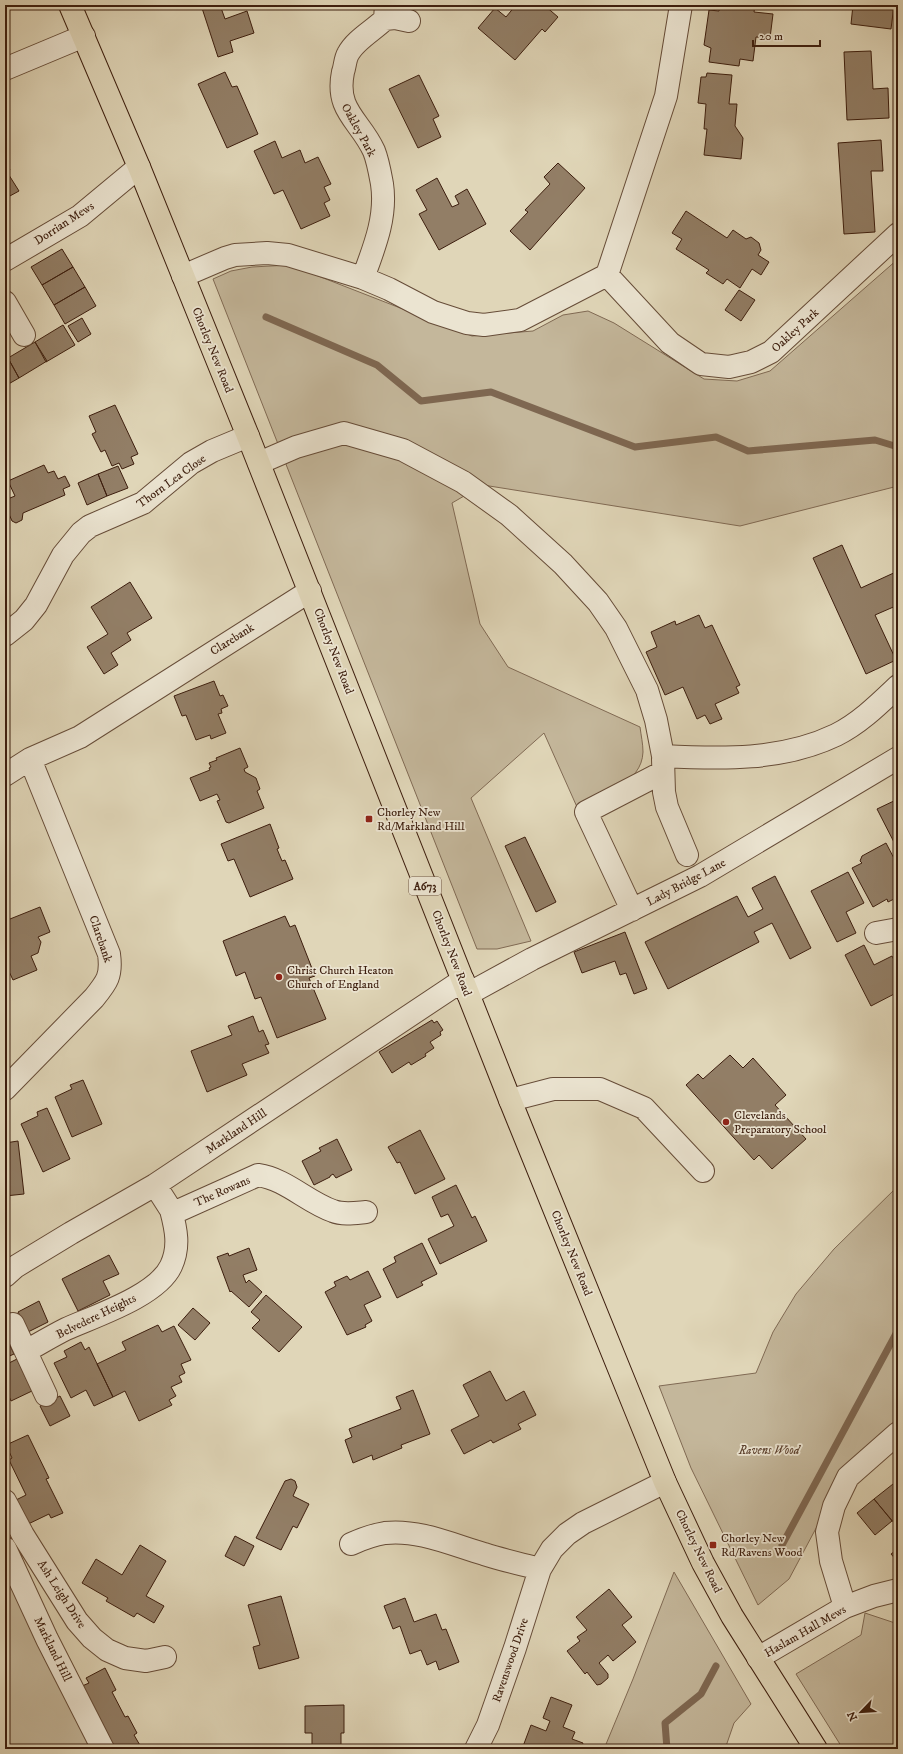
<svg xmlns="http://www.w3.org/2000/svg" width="903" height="1754" font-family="'IM FELL DW Pica',serif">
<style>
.green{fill:#c4b79b;stroke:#806a54}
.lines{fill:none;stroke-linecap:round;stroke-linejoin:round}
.stream{stroke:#7e6751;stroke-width:7}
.building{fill:#927e66;stroke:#3d1e0e}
.minor-casing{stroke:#664c38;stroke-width:24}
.major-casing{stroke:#3d1e0e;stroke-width:24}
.minor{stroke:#ebe4d1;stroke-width:22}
.major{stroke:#e0d6b8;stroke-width:22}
.poi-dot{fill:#8f2418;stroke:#ebe4d1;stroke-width:1.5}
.labels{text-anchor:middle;stroke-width:3.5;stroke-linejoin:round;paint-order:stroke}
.shield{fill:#ebe4d1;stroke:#715948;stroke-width:1}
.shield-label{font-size:11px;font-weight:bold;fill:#3d1e0e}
.street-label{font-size:12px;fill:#3d1e0e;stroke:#ebe4d1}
.poi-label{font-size:12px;fill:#3d1e0e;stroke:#ebe4d1;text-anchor:start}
.park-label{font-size:12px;font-style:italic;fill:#5f4431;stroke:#ebe4d1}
</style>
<rect width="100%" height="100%" fill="#e0d6b8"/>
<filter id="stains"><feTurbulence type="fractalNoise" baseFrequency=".005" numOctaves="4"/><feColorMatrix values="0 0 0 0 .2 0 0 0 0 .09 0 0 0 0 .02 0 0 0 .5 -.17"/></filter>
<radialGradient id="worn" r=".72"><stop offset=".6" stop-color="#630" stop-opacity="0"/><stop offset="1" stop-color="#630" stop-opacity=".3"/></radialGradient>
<!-- green -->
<path class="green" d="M 898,259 L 898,486 L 740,526 L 483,485 L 452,503 L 480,624 L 508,667 L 640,727 C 641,735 643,744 643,752 C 642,784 601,795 577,807 L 544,733 L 471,798 L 531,941 L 497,949 L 477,949 L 213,279 L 231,271 L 252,267 L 290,265 L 472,336 L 533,331 L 563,315 L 588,311 L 614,323 L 704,379 L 737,381 L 770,371 Z
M 898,1186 L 898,1427 L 847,1470 L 789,1579 L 758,1605 L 691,1468 L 659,1386 L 756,1373 L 773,1332 L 796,1294 L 834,1249 Z
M 5,1566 L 92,1749 L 5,1749 Z
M 674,1572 L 751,1704 L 734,1723 L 725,1749 L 604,1749 L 633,1679 Z
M 865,1613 L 898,1624 L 898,1749 L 843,1749 L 796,1674 L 861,1635 Z"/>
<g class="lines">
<!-- stream -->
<path class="stream" d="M 266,317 L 377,365 L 421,401 L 491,392 L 635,447 L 716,437 L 748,451 L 875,440 L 898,447
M 782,1545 L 898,1330
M 667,1749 L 665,1723 L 701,1694 L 716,1666"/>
</g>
<!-- building -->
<path class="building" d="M 201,5 L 220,5 L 225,19 L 247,11 L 254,33 L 230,41 L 233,52 L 218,57 Z
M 516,5 L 544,5 L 558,17 L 545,32 L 542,29 L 515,60 L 478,28 L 495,8 L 506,17 Z
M 720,5 L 755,5 L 754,12 L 773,14 L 770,38 L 756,37 L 753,61 L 740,59 L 739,66 L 709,62 L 711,48 L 704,45 L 709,10 L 719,11 Z
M 853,5 L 894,5 L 891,29 L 851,24 Z
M 871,51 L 873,89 L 888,88 L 889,118 L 847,120 L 844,52 Z
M 225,72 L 232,87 L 237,86 L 258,134 L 227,148 L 198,84 Z
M 707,73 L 732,75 L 729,104 L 737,104 L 735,126 L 743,138 L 741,159 L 704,155 L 707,129 L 704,129 L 706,104 L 698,103 L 701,77 L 706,77 Z
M 419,75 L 439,116 L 433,119 L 441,137 L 418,148 L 389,89 Z
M 881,140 L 883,171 L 871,171 L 875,232 L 844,234 L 838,143 Z
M 275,141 L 282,158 L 300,150 L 305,163 L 318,157 L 331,184 L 324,187 L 330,200 L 324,203 L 330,216 L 301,229 L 283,190 L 274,194 L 254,151 Z
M 5,162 L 10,170 L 7,172 L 19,191 L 8,197 L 5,204 Z
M 558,163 L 585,188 L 530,250 L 510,231 L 528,212 L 525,210 L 550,184 L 544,177 Z
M 437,178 L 452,207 L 459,204 L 455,196 L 467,189 L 486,224 L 439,250 L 419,214 L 427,210 L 416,190 Z
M 686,211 L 727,238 L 733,230 L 746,239 L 751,237 L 759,243 L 761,250 L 758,255 L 769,262 L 761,275 L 752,269 L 740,288 L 727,279 L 723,284 L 706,273 L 709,270 L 676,249 L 682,239 L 672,233 Z
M 62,249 L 73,267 L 42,285 L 31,267 Z
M 73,267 L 85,287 L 54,305 L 42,285 Z
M 85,287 L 96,306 L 65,324 L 54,305 Z
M 739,290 L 755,300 L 741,321 L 725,310 Z
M 82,318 L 91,334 L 78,342 L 68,326 Z
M 63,325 L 75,345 L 46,362 L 35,342 Z
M 35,342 L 47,361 L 19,378 L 8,358 Z
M 8,358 L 19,378 L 5,386 L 5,360 Z
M 115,405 L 138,454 L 131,457 L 134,464 L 122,469 L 119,463 L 112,466 L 105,450 L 101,452 L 92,434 L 96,432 L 89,416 Z
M 44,465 L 48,473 L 54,471 L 58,479 L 65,476 L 70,486 L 63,489 L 65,495 L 23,513 L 22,520 L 16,523 L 12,521 L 5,505 L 5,500 L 15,496 L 8,481 Z
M 118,466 L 128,488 L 107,496 L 98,474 Z
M 98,474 L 107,496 L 87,505 L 78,483 Z
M 842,545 L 861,588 L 898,571 L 898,605 L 875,615 L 896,660 L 866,674 L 813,558 Z
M 130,582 L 152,618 L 127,633 L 131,640 L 111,653 L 118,665 L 104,674 L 87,647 L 108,634 L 91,607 Z
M 699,615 L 705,628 L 712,625 L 740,685 L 736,687 L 739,693 L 715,704 L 722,719 L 710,724 L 705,715 L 697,719 L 683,687 L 665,695 L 646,652 L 657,647 L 651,632 L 675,621 L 676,625 Z
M 214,681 L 220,696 L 223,695 L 228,706 L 221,709 L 222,713 L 218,714 L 226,733 L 211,739 L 210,735 L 196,740 L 186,715 L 182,716 L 174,696 Z
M 240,748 L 248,767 L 244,769 L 245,772 L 256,778 L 260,789 L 257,791 L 264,808 L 229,823 L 226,822 L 217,801 L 220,800 L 217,794 L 200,801 L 190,778 L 210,770 L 209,768 L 211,767 L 209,763 L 217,760 L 216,758 Z
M 898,799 L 898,850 L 877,809 Z
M 270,824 L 279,848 L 277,849 L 282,861 L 285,860 L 293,879 L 250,897 L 234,859 L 228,861 L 221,844 Z
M 525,837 L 556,902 L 536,912 L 505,846 Z
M 886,843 L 898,866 L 898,897 L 888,902 L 887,899 L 873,907 L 852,868 L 862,863 L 860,861 L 862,856 Z
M 848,872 L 864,903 L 846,912 L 856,933 L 837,942 L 811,891 Z
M 775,876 L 811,948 L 790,959 L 772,923 L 754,932 L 759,942 L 668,989 L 645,942 L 737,896 L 748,917 L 763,909 L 752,888 Z
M 40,907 L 50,932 L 38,937 L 41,942 L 38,953 L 31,956 L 37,970 L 13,980 L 5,963 L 5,921 Z
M 285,916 L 290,927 L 295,925 L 315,976 L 309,978 L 326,1019 L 277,1038 L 261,997 L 255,999 L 245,972 L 236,976 L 223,941 Z
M 625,932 L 647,989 L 634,994 L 626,973 L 620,975 L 615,961 L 582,973 L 574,952 Z
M 864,945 L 874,965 L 892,956 L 898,968 L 898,992 L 871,1006 L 845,955 Z
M 253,1016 L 259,1032 L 263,1030 L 269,1044 L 265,1045 L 269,1053 L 242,1064 L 247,1075 L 207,1092 L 191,1051 L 232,1035 L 228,1026 Z
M 432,1020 L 434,1023 L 437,1021 L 443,1030 L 440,1032 L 441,1035 L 430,1042 L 434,1048 L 425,1054 L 426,1056 L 411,1065 L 409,1062 L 392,1073 L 379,1052 Z
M 730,1055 L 743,1068 L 753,1058 L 786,1095 L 775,1105 L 806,1139 L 772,1169 L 759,1155 L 754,1160 L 686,1085 L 698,1074 L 703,1079 Z
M 83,1080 L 102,1124 L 72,1137 L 55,1097 L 72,1089 L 70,1085 Z
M 47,1108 L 70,1159 L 43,1172 L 21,1124 L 38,1116 L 37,1112 Z
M 420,1130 L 445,1179 L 415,1194 L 400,1162 L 397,1163 L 388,1147 Z
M 337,1139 L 352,1170 L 336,1178 L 333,1174 L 330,1176 L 330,1177 L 314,1185 L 302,1161 L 321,1151 L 319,1148 Z
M 18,1141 L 24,1194 L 5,1196 L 5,1143 Z
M 456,1185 L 472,1218 L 475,1216 L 487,1241 L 440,1264 L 428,1239 L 454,1226 L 448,1214 L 441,1217 L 432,1197 Z
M 422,1243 L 437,1274 L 421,1282 L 423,1285 L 397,1298 L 383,1269 L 396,1262 L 394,1257 Z
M 249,1248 L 257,1270 L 243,1275 L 246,1283 L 249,1280 L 262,1292 L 249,1307 L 231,1291 L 230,1292 L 217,1257 L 228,1253 L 229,1256 Z
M 109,1255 L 119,1274 L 103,1281 L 110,1295 L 78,1311 L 62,1279 Z
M 368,1271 L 381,1297 L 364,1305 L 372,1321 L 365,1325 L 366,1327 L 347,1335 L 325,1292 L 336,1286 L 334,1282 L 347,1276 L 350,1280 Z
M 266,1295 L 302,1327 L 279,1352 L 252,1328 L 260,1320 L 251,1312 Z
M 39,1301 L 48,1322 L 28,1332 L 18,1312 Z
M 193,1308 L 210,1323 L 195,1340 L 178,1325 Z
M 158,1325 L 162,1332 L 174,1326 L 191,1360 L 181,1364 L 185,1373 L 179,1376 L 182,1382 L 171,1387 L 176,1396 L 169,1400 L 172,1405 L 139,1421 L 125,1391 L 113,1397 L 97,1364 L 126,1350 L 122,1342 Z
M 5,1335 L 14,1354 L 5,1358 Z
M 81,1342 L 85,1350 L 89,1347 L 113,1397 L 94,1406 L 86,1390 L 71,1398 L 54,1363 L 67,1357 L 64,1351 Z
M 17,1359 L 32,1391 L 11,1401 L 5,1387 L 5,1365 Z
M 490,1371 L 506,1401 L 524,1391 L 536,1415 L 518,1424 L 521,1429 L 493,1443 L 491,1440 L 464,1454 L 451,1430 L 479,1416 L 463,1385 Z
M 413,1390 L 430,1434 L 401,1445 L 402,1448 L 373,1460 L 372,1455 L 353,1463 L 345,1440 L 352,1437 L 349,1429 L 401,1409 L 396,1397 Z
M 60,1396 L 70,1416 L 50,1426 L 40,1406 Z
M 28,1435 L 49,1478 L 46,1479 L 63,1513 L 51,1518 L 49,1514 L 24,1526 L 12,1502 L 26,1495 L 9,1460 L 12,1458 L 6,1445 Z
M 291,1479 L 295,1481 L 297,1487 L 293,1496 L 309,1504 L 297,1528 L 293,1526 L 281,1550 L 256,1538 L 285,1481 Z
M 893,1484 L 898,1489 L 898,1522 L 895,1524 L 874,1499 Z
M 874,1499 L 892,1521 L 875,1535 L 857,1513 Z
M 235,1536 L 254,1546 L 244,1566 L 225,1556 Z
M 140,1545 L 166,1561 L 146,1596 L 164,1606 L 154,1623 L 137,1613 L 134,1617 L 106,1601 L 108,1598 L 82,1583 L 96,1559 L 122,1575 Z
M 898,1549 L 898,1562 L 891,1554 Z
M 609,1589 L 632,1617 L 622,1625 L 636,1642 L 613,1661 L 608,1655 L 599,1663 L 608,1674 L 608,1678 L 601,1684 L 597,1685 L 587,1672 L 585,1674 L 567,1651 L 580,1641 L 577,1637 L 587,1630 L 576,1617 Z
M 281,1596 L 299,1658 L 259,1669 L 253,1647 L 260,1645 L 248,1605 Z
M 405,1598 L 414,1622 L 436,1614 L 442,1630 L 446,1629 L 459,1662 L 439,1670 L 436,1661 L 427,1665 L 421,1650 L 410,1654 L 400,1626 L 393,1629 L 384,1606 Z
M 105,1668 L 116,1690 L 112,1692 L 125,1717 L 128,1716 L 137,1733 L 134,1735 L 141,1747 L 137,1749 L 113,1749 L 80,1687 L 89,1683 L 86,1678 Z
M 551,1697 L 572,1705 L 563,1727 L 575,1732 L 572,1739 L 583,1743 L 581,1749 L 522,1749 L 531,1725 L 546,1731 L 550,1721 L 543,1718 Z
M 344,1705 L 344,1733 L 341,1733 L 341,1749 L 312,1749 L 312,1733 L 305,1733 L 305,1706 Z"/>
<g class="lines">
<!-- minor casing -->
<g class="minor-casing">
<path id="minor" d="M 385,19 L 395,18 L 409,21
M 5,69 L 84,36
M 5,260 L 80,216 L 139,167
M 607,275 L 670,343 L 701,364 L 729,367 L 751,362 L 771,352 L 898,234
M 183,276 L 225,258 L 235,255 L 267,253 L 288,255 L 363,278 L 389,289 L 433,312 L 467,323 L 484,325 L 520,320 L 607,275 L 666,96 L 681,5
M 363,278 C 374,248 387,217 382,184 C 380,173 378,161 374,151 C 360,120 335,111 343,72 C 345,67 345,59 348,54 C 355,40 374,30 385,19 L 386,5
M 5,302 L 24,335
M 259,463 L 296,447 L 344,433 L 403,450 L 463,482 L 509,515 L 563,564 L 598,602 L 616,628 L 647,690 L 656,720 L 663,756 C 721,759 782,761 836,735 C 860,723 879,704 898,686
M 5,635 L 24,620 L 36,605 L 63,555 L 81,533 L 90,526 L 143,503 L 191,463 L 212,451 L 248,436
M 663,759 L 664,792 L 667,807 L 687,855
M 5,775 L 30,759 L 80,737 L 310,591
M 632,910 L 586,812 L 663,772
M 876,933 L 898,929
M 468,994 L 532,959 L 700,876 L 898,758
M 5,1089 L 94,998 C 107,982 112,976 109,954 L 30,759
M 510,1100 L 553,1089 L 600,1089 L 644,1108 L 703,1171
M 155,1185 L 171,1210 L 180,1210 L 258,1175 C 286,1179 307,1202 333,1211 C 343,1215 355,1213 366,1212
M 5,1276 L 15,1267 L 71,1233 L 155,1185 L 463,980
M 13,1324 L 46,1395
M 26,1351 C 39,1344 52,1336 66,1329 C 95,1316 157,1296 171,1266 C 180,1247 176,1229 171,1210
M 5,1501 L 23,1535 L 77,1621 L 92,1638 L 107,1650 L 125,1658 L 146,1661 L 165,1657
M 351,1544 C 362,1539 373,1535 385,1533 C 418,1529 453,1545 484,1554 C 502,1560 521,1564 540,1569
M 5,1548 L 47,1639 L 103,1749
M 845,1607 L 831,1561 L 827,1532 L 834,1506 L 848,1477 L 898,1433
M 758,1658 L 845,1607 L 874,1596 L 898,1590
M 476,1749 L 488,1725 L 515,1648 L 540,1569 L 552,1549 L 567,1534 L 583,1523 L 665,1482"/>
</g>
<!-- major casing -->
<g class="major-casing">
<path id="major" d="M 70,5 L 139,167 L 248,436 L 510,1100 L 665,1482 L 703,1563 L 732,1616 L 816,1749"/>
</g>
<!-- minor -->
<use href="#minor" class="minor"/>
<!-- major -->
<use href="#major" class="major"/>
</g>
<!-- markers -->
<g class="poi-dot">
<rect x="365" y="815" width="8" height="8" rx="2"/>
<circle cx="279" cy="977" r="4"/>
<circle cx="726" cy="1122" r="4"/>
<rect x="709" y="1541" width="8" height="8" rx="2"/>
</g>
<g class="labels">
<!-- shield labels -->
<rect class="shield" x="409" y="877" width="32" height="18" rx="3"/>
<g class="shield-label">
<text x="425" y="890">A673</text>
</g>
<!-- street labels -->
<g class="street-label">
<text transform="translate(359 130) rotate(61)" y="4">Oakley Park</text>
<text transform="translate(64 223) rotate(-33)" y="4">Dorrian Mews</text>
<text transform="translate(795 330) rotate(-42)" y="4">Oakley Park</text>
<text transform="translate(213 350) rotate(68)" y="4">Chorley New Road</text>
<text transform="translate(171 481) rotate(-36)" y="4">Thorn Lea Close</text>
<text transform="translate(232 639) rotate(-32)" y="4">Clarebank</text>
<text transform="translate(334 651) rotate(69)" y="4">Chorley New Road</text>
<text transform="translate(686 882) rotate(-28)" y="4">Lady Bridge Lane</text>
<text transform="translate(101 939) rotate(71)" y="4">Clarebank</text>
<text transform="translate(452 953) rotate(69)" y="4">Chorley New Road</text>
<text transform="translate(236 1131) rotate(-34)" y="4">Markland Hill</text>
<text transform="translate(222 1191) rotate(-24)" y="4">The Rowans</text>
<text transform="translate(572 1253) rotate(68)" y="4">Chorley New Road</text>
<text transform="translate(96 1316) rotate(-26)" y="4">Belvedere Heights</text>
<text transform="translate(699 1551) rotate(64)" y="4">Chorley New Road</text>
<text transform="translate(62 1594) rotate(57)" y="4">Ash Leigh Drive</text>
<text transform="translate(805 1631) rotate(-30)" y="4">Haslam Hall Mews</text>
<text transform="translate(53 1649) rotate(64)" y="4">Markland Hill</text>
<text transform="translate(510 1660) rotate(-71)" y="4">Ravenswood Drive</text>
</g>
<!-- poi labels -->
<g class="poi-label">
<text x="377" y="816">Chorley New<tspan x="377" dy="14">Rd/Markland Hill</tspan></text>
<text x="287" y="974">Christ Church Heaton<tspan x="287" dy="14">Church of England</tspan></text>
<text x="734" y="1119">Clevelands<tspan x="734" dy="14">Preparatory School</tspan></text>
<text x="721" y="1542">Chorley New<tspan x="721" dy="14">Rd/Ravens Wood</tspan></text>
</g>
<!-- park labels -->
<g class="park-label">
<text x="769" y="1454">Ravens Wood</text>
</g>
</g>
<!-- margin -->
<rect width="903" height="1754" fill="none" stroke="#e0d6b8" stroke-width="20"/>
<rect x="6" y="6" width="891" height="1742" fill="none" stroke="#3d1e0e" stroke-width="2"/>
<rect x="10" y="10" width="883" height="1734" fill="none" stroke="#3d1e0e"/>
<!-- north arrow -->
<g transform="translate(861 1712) rotate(245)" stroke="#ebe4d1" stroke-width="3" paint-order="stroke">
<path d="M0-3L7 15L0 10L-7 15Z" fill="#3d1e0e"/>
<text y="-6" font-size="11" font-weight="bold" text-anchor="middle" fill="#3d1e0e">N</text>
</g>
<!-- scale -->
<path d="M753 40v6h67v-6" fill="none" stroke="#3d1e0e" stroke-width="2"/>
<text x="759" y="40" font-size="12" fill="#3d1e0e" stroke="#ebe4d1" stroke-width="3" paint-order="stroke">20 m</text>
<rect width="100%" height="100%" filter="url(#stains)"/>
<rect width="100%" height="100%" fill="url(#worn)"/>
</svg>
